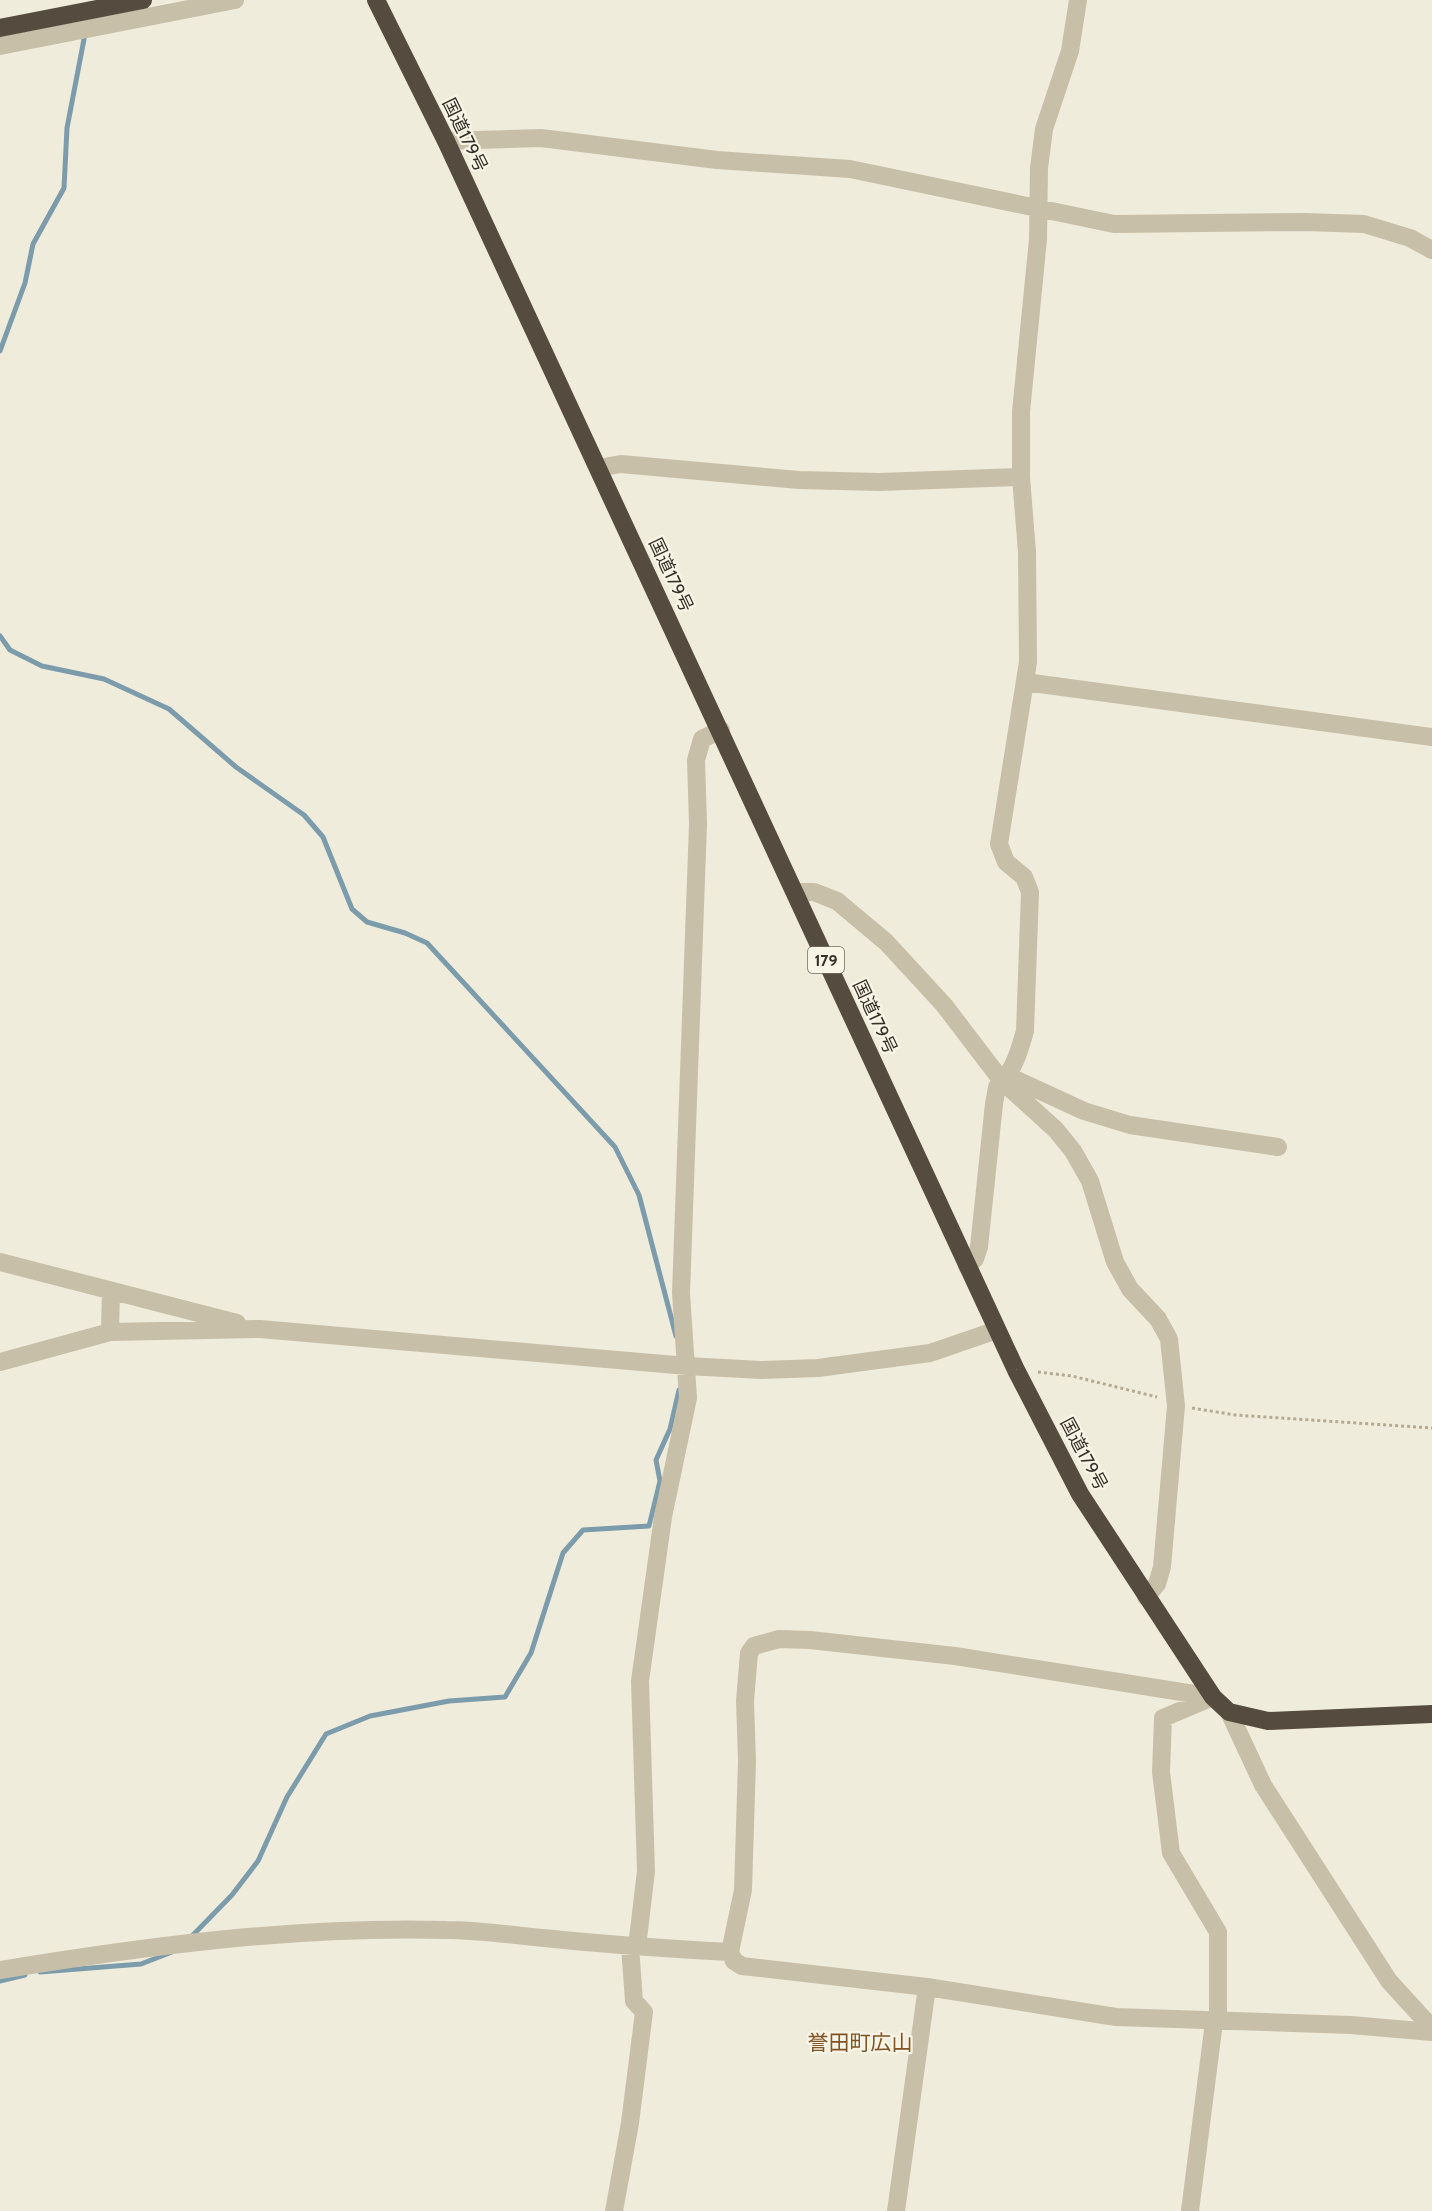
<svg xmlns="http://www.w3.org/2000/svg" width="1432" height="2211" font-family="Cabin,'Noto Sans JP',sans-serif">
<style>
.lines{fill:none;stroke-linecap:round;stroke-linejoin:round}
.stream{stroke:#7c9cac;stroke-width:5}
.path{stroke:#b4aa92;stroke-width:3;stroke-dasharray:3 3;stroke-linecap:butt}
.minor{stroke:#c8bfa8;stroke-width:18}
.highway{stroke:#554c3f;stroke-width:18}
.labels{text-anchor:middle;stroke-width:4.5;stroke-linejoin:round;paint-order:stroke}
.shield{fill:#f8f5e7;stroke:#706b61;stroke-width:1.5}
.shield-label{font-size:16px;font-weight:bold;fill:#353028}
.street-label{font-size:18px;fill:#353028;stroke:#f8f5e7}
.quarter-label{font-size:21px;fill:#805425;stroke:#f8f5e7}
</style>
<rect width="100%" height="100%" fill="#f0ecdb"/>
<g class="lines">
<!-- stream -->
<path class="stream" d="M 0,351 L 25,283 L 33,244 L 64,188 L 67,128 L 85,34
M 0,636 L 10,650 L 42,666 L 104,679 L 169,709 L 236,767 L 304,815 L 323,837 L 352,909 L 367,922 L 405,933 L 427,943 L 615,1147 L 639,1195 L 676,1336
M 191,1937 L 232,1895 L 258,1861 L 287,1797 L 326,1734 L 370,1716 L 449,1701 L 505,1697 L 531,1653 L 563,1553 L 583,1530 L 649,1526 L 660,1481 L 656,1460 L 670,1429 L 679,1390
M 40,1972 L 141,1964 L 172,1952
M 0,1981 L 25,1975"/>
<!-- path -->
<path class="path" d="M 1038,1372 L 1072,1376 L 1157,1397
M 1192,1408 L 1235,1415 L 1432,1428"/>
<!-- minor -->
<path class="minor" d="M 0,46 L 235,0
M 446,141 L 541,138 L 717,160 L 850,169 L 1114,224 L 1305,222 L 1364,224 L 1410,238 L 1432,250
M 598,468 L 621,464 L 799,480 L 879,482 L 1021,477
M 1025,682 L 1432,737
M 795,892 L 814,892 L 837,901 L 886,942 L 944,1005 L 1002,1081 C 1015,1068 1020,1048 1025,1031 L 1030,892 L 1024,877 L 1006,862 L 999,844 L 1028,662 L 1027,552 L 1021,477 L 1021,412 L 1038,239 L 1039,168 L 1044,129 L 1070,51 L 1078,0
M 1008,1076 L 1084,1111 L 1130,1125 L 1278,1147
M 0,1262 L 237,1323
M 967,1266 L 975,1259 L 979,1247 L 994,1104 L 997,1087 L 1002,1081 L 1056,1130 L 1073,1151 L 1090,1181 L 1115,1262 L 1130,1289 L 1158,1319 L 1169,1339 L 1176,1406 L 1162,1567 L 1157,1584 L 1146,1597
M 110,1332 L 111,1291
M 0,1362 L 110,1332 L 260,1329 L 687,1366 L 761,1370 L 818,1368 L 930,1353 L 997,1330
M 1213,1697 L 955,1656 L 810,1640 L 779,1639 L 754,1646 L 749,1653 L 745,1701 L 747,1761 L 743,1890 L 730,1952 L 734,1961 L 742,1966 L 927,1987 L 1116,2017 L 1351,2025 L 1432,2032
M 1213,1697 L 1163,1718 L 1161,1772 L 1171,1853 L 1218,1932 L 1218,2022
M 1229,1712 L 1263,1785 L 1389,1981 L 1432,2028
M 637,1947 L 646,1871 L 640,1681 L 663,1517 L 688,1398 L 681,1293 L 698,824 L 696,760 L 702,739 L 721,730
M 0,1970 C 147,1946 296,1926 446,1930 C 482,1930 518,1936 554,1939 C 613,1945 672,1949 730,1952
M 614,2211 L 630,2123 L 644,2012 L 634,2001 L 630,1946
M 896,2211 L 927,1987
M 1190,2211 L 1214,2022"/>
<!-- highway -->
<path class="highway" d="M 376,0 L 446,141 L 1016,1370 L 1080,1494 L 1213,1697 L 1229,1712 L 1268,1721 L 1432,1714
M 0,28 L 143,0"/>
</g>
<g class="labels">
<!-- shield labels -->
<rect class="shield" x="808" y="947" width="36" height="26" rx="4.5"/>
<g class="shield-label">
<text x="826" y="966">179</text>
</g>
<!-- street labels -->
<g class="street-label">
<text transform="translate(465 135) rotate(64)" y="6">国道179号</text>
<text transform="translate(671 575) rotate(65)" y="6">国道179号</text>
<text transform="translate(875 1017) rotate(65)" y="6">国道179号</text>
<text transform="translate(1084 1454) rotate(62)" y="6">国道179号</text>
</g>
<!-- quarter labels -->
<g class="quarter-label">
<text x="860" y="2050">誉田町広山</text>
</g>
</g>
</svg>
